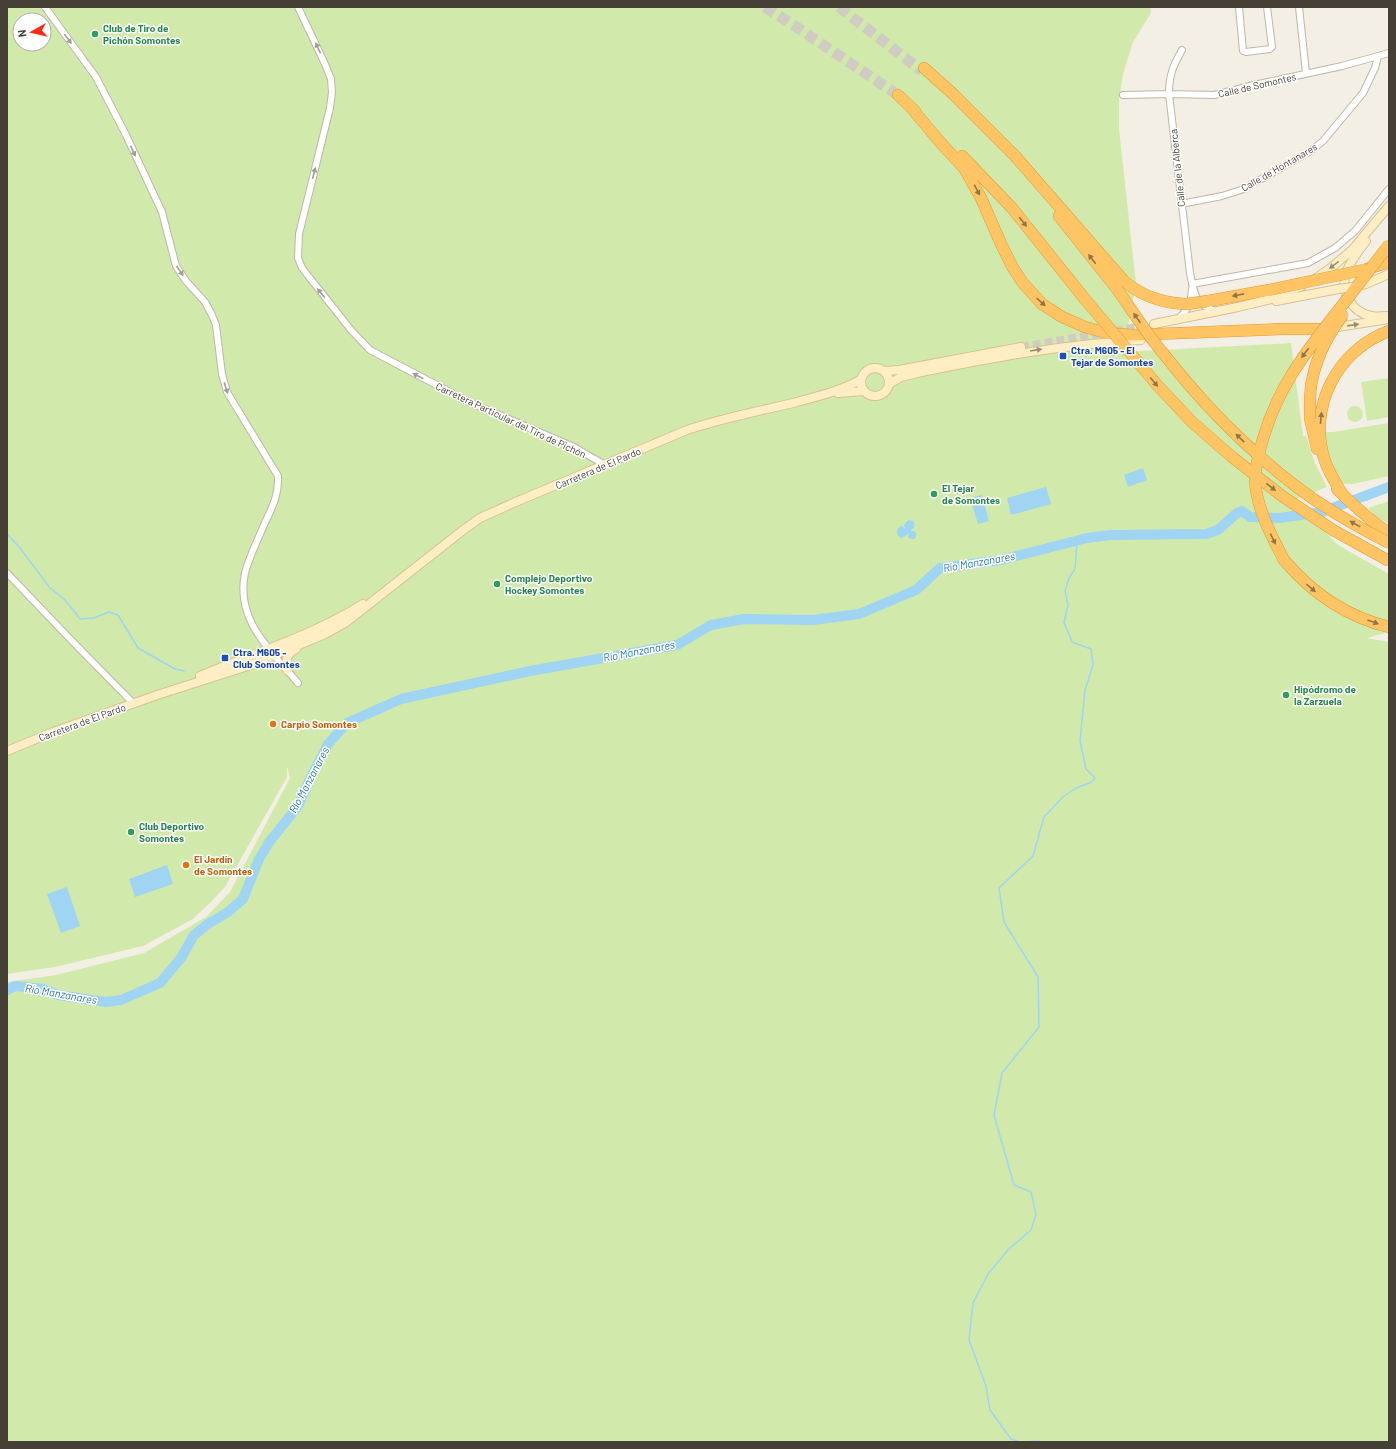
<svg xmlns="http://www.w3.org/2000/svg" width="1396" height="1449" font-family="Barlow,sans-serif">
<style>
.green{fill:#d1eaac;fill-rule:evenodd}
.water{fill:#9fd4f3}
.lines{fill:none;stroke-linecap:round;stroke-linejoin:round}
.stream{stroke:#9fd4f3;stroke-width:1.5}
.river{stroke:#9fd4f3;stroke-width:10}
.secondary-tunnel{stroke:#d1ccc2;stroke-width:8;stroke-dasharray:8 4;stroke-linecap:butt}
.highway-tunnel{stroke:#d1ccc2;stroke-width:11;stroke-dasharray:11 5.5;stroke-linecap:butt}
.street-casing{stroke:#bfb6a8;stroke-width:8}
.secondary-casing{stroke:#d6c293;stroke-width:10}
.highway-casing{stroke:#e49a2f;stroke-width:12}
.street{stroke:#fff;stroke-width:6}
.secondary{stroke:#ffeec4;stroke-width:8}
.highway{stroke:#ffc565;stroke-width:11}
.secondary-bridge-casing{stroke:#d6c293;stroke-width:10;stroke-linecap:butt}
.highway-bridge-casing{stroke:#e49a2f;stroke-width:12;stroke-linecap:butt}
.secondary-bridge{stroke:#ffeec4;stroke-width:8}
.highway-bridge{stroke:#ffc565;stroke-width:11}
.oneway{fill:#a29f9a}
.oneway2{fill:#907548}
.oneway3{fill:#998e75}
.leisure-dot{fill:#2e9e5b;stroke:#fff;stroke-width:1.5}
.transit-dot{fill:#1a4fb4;stroke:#fff;stroke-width:1.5}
.food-dot{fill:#e8710a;stroke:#fff;stroke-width:1.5}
.labels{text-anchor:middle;stroke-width:3;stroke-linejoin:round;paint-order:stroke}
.leisure-label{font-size:10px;font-weight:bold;fill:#27864d;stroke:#fff;text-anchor:start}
.street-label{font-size:10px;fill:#463f35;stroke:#fff}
.transit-label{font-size:10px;font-weight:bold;fill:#164399;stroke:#fff;text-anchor:start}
.food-label{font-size:10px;font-weight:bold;fill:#c56008;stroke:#fff;text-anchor:start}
.water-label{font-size:11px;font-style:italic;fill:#287baf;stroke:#fff}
</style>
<rect width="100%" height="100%" fill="#f4efe5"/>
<!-- green -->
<path class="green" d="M 7,7 L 1150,7 L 1151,13 L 1133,42 L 1123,74 L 1119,99 L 1119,129 L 1136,284 L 1123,352 L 1291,343 L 1303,436 L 1306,436 L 1315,463 L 1327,487 L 1297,499 L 1281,503 L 1297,502 L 1338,545 L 1389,574 L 1389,632 L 1367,638 L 1389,642 L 1389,1442 L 7,1442 L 7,982 L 56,975 L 144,953 L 206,917 L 230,892 L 290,778 L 287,766 L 287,777 L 225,887 L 211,902 L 193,919 L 143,946 L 55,967 L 7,974 ZM 20,20 L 44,20 L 44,44 L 20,44 Z
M 1389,378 L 1389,417 L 1367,421 L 1361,382 Z
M1347 414a8 8 0 1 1 16 0a8 8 0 1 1-16 0Z
M 1389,423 L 1389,476 L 1353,484 L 1340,484 L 1332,468 L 1323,432 L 1333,432 Z
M 1389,501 L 1389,524 L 1376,517 L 1368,508 Z"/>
<!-- water -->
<path class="water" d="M 1143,468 L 1147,480 L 1128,487 L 1124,475 Z
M 1046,487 L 1051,504 L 1011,515 L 1007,498 Z
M 982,495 L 989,521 L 978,524 L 970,498 Z
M 908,520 L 913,521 L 915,524 L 914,528 L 911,530 L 912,531 L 914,531 L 916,533 L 916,537 L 914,539 L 908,538 L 909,535 L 908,534 L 902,538 C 895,536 895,527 903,526 L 904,528 L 905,528 L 904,525 Z
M 167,865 L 173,884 L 135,897 L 129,879 Z
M 67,887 L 80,926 L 61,933 L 47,894 Z"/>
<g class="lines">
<!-- stream -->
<path class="stream" d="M 7,534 L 20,548 L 50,588 L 64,599 L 74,611 L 80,619 L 94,618 L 109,612 L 118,615 L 138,648 L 175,669 L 184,671
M 1020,1442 L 1011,1439 L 990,1410 L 986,1386 L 969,1340 L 973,1303 L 988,1274 L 1008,1250 L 1031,1230 L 1036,1214 L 1031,1192 L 1014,1185 L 994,1115 L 1002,1073 L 1039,1027 L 1038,977 L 1004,922 L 999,888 L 1033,856 L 1044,817 L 1064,796 L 1076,788 L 1090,783 L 1095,778 L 1086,769 L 1080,741 L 1085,690 L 1093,665 L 1091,649 L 1072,642 L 1064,622 L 1068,605 L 1065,591 L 1069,578 L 1075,569 L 1077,540
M 1024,1442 L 1038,1441 L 1041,1442"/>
<!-- river -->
<path class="river" d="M 7,990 L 15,986 L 44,989 L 58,995 L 106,1002 L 121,1000 L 160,983 L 181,958 L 194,935 L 208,924 L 228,912 L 243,899 L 259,859 L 270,841 L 298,806 L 310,779 L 328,744 L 347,723 L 401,699 L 530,671 L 677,645 L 711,625 L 744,619 L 813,620 L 859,614 L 916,590 L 940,568 L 1001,560 L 1087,538 L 1110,535 L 1206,534 L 1218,530 L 1237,513 L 1242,511 L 1250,517 L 1279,518 L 1322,512 L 1389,487"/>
<!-- secondary-tunnel -->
<path class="secondary-tunnel" d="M 1115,331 L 1147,325
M 1021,347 L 1102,333"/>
<!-- highway-tunnel -->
<path class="highway-tunnel" d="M 765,7 L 795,26 L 898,95
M 839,7 L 922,71"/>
<!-- street casing -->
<g class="street-casing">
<path id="street" d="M 45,7 L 96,77 L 126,135 L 162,212 L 176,266 L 186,281 L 205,302 L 212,315 L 216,325 L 222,374 L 227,392 L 278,476 C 279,497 271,509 263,527 C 257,542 249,557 245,573 C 235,621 271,650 298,683
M 298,7 L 325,64 L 331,79 L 332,92 L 330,108 L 299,234 L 298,258 L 302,268 L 351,330 L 370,350 L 469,402 L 574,447 L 605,465
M 1239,7 L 1243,51 L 1246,52 L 1270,49 L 1272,47 L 1267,7
M 1299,7 L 1306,73
M 1182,50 C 1173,66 1169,75 1169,94 L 1190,273 C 1194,292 1194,304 1215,311
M 1123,95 L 1169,94 L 1214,95 L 1254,85 L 1342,66 L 1389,53
M 1181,204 L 1222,196 L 1244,189 L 1312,150 L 1323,141 L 1363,93 L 1375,68 L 1378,57
M 1192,284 L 1308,263 L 1335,248 L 1355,231 L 1389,189
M 1178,319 C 1188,310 1191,302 1192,289
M 7,573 L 73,642 L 134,704"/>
</g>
<!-- secondary casing -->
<g class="secondary-casing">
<path id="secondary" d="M 1366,241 C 1359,251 1350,261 1346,273 C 1340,291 1351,312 1371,316 C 1376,317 1381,316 1386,316
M 1316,278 L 1332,267 L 1352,250 L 1389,206
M 1356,286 L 1366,284 L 1389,274
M 1276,301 L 1338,289
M 1154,324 L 1238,307 L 1271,299 L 1302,286
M 1331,328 L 1389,319
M861 382a14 14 0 1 1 28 0a14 14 0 1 1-28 0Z
M 885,371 L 899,370 L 1021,347
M 889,384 L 901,377 L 917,373 C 991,358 1065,344 1141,340
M 838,393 L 864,391
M 287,670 C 286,661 286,653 296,649
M 200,676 C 254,653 312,636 363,604
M 157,695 L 248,666 L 323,635 L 345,623 L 462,531 L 480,518 L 518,501 L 687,430 C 723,418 760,411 797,402 C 819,396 840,391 860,380
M 7,751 L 53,732 L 160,694"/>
</g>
<!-- highway casing -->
<g class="highway-casing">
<path id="highway" d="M 924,68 L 953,94 L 1015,156 L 1124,281 C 1139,294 1154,300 1174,303
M 898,95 L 915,111
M 909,105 L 939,141 L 964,168 L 981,198 L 1001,244 L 1013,268 L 1023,283 L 1042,304 L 1062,317 L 1085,327 L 1107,333 L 1131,335 L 1282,329 L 1318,329
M 962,156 L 1012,208 L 1084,298
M 1059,216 L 1117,289
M 1367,269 L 1389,262
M 1208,301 L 1269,290
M 1310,419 L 1317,449
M 1337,489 C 1354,506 1369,520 1389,533
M 1342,494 C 1336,483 1329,473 1325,461 C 1307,408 1337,350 1389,331
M 1284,560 C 1312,593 1347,617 1389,627"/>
</g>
<!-- street -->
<use href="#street" class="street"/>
<!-- secondary -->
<use href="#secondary" class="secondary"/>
<!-- highway -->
<use href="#highway" class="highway"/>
<!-- secondary-bridge casing -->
<g class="secondary-bridge-casing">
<path id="secondary-bridge" d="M 1338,289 L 1353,287"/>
</g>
<!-- highway-bridge casing -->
<g class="highway-bridge-casing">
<path id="highway-bridge" d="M 1117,289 C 1132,310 1146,333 1163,353 C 1201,402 1244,446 1293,484 C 1322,507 1356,526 1389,543
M 1269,290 L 1363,270
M 1084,298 L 1158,386 L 1192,422 L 1232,457 L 1282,496 L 1333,530 L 1389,561
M 1174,303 L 1186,304 L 1208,301
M 1310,419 C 1310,405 1309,389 1313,376 C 1318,354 1330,332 1343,315
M 1284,560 C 1271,535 1257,509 1255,481 C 1255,467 1259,452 1263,439 C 1277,390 1302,357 1333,317 C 1352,293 1370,269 1389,245"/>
</g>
<!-- secondary-bridge -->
<use href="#secondary-bridge" class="secondary-bridge"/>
<!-- highway-bridge -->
<use href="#highway-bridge" class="highway-bridge"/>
</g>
<!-- one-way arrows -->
<defs><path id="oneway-solid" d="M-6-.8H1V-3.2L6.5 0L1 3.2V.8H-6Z"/></defs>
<g class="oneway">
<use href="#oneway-solid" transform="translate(68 39) rotate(54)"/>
<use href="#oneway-solid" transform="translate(318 48) rotate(-115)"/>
<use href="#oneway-solid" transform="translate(133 151) rotate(65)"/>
<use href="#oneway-solid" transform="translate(314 173) rotate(-76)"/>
<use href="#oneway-solid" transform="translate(180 271) rotate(56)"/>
<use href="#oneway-solid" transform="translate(321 293) rotate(-130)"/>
<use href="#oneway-solid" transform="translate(418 376) rotate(-153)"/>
<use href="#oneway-solid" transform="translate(226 388) rotate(72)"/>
</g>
<g class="oneway2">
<use href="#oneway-solid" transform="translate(977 190) rotate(62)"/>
<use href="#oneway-solid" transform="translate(1023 222) rotate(51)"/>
<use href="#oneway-solid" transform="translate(1092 259) rotate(-128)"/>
<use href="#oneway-solid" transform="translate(1238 295) rotate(169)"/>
<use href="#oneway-solid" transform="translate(1041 302) rotate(42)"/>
<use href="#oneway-solid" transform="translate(1137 318) rotate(-125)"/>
<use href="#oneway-solid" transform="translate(1305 353) rotate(127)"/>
<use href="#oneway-solid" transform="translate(1154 382) rotate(50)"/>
<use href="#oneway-solid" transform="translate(1321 418) rotate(-84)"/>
<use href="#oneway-solid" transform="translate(1240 438) rotate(-136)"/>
<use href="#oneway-solid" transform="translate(1271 487) rotate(37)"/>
<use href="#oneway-solid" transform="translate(1355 524) rotate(-151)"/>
<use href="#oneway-solid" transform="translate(1273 539) rotate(64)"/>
<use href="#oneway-solid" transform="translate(1311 588) rotate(40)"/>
<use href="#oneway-solid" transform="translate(1373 622) rotate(20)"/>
</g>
<g class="oneway3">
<use href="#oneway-solid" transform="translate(1334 265) rotate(142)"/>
<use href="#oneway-solid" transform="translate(1353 325) rotate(-8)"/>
<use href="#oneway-solid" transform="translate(1036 350) rotate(-9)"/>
</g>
<!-- markers -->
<g class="leisure-dot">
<circle cx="95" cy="34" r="4"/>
<circle cx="934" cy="494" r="4"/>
<circle cx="497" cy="584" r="4"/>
<circle cx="1286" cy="695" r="4"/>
<circle cx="131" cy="832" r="4"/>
</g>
<g class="transit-dot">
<rect x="1059" y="352" width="8" height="8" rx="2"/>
<rect x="221" y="654" width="8" height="8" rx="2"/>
</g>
<g class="food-dot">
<circle cx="273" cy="724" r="4"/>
<circle cx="186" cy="865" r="4"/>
</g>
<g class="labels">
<!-- leisure labels -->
<g class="leisure-label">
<text x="103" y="32">Club de Tiro de<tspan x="103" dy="12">Pichón Somontes</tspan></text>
<text x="942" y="492">El Tejar<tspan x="942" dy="12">de Somontes</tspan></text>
<text x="505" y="582">Complejo Deportivo<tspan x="505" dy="12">Hockey Somontes</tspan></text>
<text x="1294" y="693">Hipódromo de<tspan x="1294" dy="12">la Zarzuela</tspan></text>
<text x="139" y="830">Club Deportivo<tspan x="139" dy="12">Somontes</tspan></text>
</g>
<!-- street labels -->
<g class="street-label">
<text transform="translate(1257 85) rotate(-13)" y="4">Calle de Somontes</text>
<text transform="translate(1279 167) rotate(-30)" y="4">Calle de Hontanares</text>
<text transform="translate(1177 168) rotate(-96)" y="4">Calle de la Alberca</text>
<text transform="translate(511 420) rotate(25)" y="4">Carretera Particular del Tiro de Pichón</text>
<text transform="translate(598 468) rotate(-23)" y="4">Carretera de El Pardo</text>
<text transform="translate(82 722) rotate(-20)" y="4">Carretera de El Pardo</text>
</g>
<!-- transit labels -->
<g class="transit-label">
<text x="1071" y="354">Ctra. M605 - El<tspan x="1071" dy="12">Tejar de Somontes</tspan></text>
<text x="233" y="656">Ctra. M605 -<tspan x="233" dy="12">Club Somontes</tspan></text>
</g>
<!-- food labels -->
<g class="food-label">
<text x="281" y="728">Carpio Somontes</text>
<text x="194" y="863">El Jardín<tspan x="194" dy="12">de Somontes</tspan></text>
</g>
<!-- water labels -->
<g class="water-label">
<text transform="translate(979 562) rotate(-10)" y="4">Río Manzanares</text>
<text transform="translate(639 651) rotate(-11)" y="4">Río Manzanares</text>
<text transform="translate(309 780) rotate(-62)" y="4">Río Manzanares</text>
<text transform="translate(61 994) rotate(10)" y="4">Río Manzanares</text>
</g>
</g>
<!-- border -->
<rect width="1396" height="1449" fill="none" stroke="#463f35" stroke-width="16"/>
<!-- north arrow -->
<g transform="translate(32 32) rotate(262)"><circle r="19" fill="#ffffff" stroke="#b5b2ae"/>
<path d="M0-3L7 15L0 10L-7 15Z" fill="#ff2b11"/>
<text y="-6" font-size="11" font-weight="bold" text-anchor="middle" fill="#463f35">N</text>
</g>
</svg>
